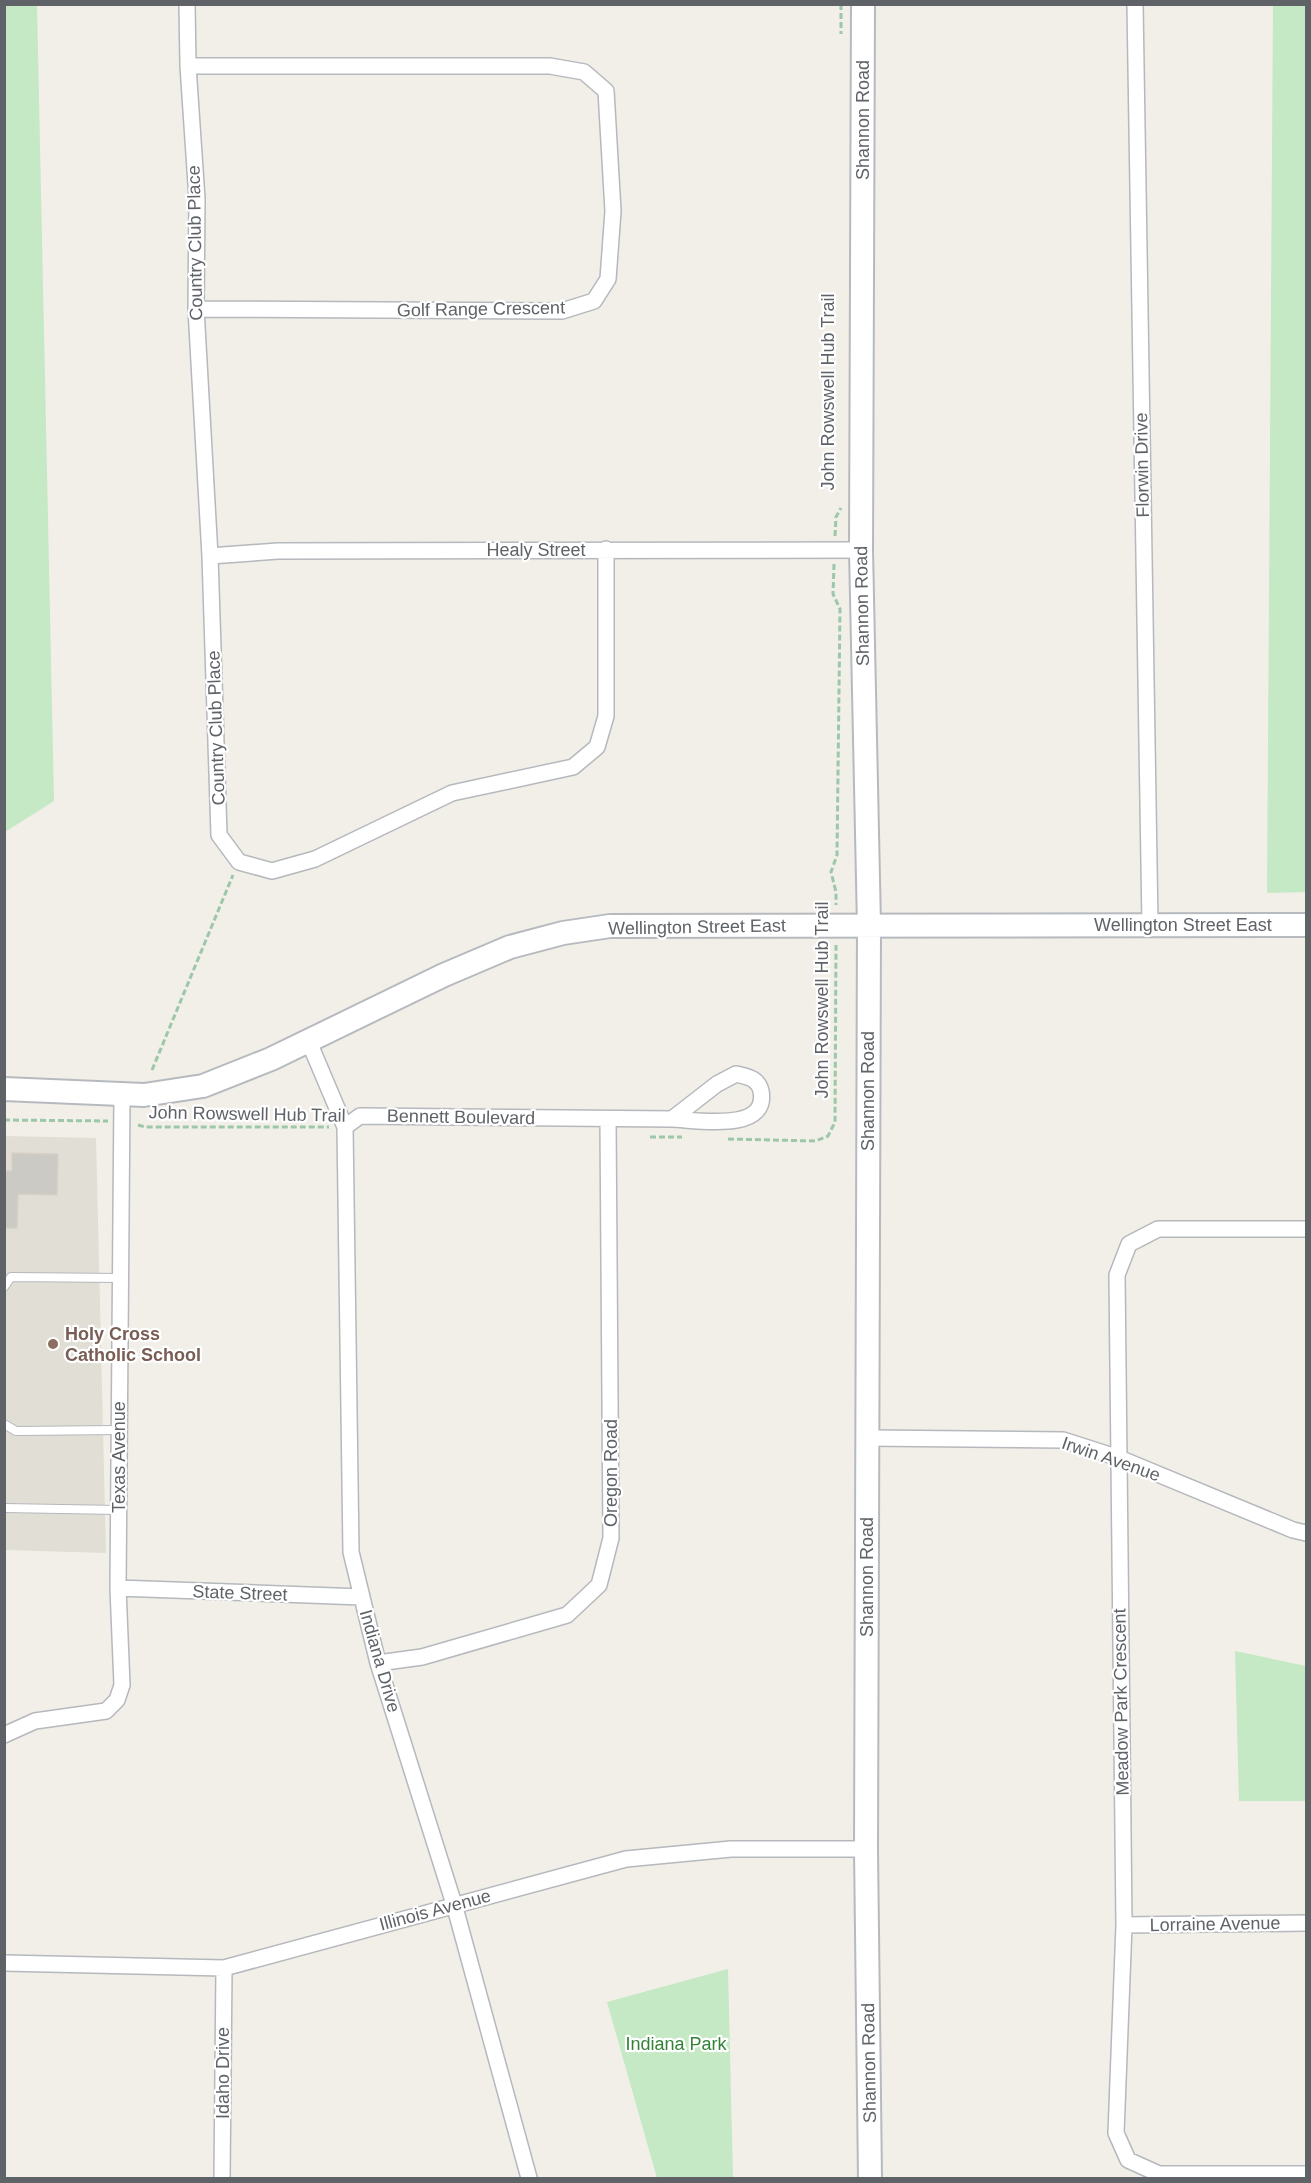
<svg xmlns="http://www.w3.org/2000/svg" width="1311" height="2183" font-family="Arial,sans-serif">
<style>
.education{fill:#e1ded6}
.green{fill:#c5e8c5}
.building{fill:#cccac5;stroke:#d6d1c6;stroke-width:1.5}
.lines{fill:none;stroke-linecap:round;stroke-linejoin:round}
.lane-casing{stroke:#b5b8bc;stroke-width:10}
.street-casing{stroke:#b5b8bc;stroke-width:18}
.secondary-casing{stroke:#b6babf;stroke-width:26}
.path{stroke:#9cc7a9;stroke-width:3;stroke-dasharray:6 3;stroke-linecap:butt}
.lane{stroke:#fff;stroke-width:8}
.street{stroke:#fff;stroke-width:15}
.secondary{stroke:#fff;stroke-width:22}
.education-dot{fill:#8d6e63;stroke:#fff;stroke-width:2}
.labels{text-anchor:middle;stroke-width:4.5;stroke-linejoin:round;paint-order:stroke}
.street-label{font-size:18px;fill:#5f6368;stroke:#fff}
.education-label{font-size:18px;font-weight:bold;fill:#785e54;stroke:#fff;text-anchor:start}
.park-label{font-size:18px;fill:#348238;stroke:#fff}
</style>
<rect width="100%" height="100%" fill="#f1efe8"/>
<!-- education -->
<path class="education" d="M 5,1136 L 96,1138 L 106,1553 L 5,1550 Z"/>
<!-- green -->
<path class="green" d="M 1306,4 L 1306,892 L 1267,893 L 1273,5 Z
M 4,5 L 37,5 L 54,801 L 5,832 Z
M 1235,1651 L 1306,1666 L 1306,1801 L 1239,1801 Z
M 728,1969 L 733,2178 L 657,2178 L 607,2002 Z"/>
<!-- building -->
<path class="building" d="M 12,1153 L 58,1154 L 57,1195 L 18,1194 L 17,1228 L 4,1228 L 4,1171 L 12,1171 Z"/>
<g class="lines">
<!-- lane casing -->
<g class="lane-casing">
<path id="lane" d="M 4,1287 L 11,1277 L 120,1278
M 4,1424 L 16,1431 L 119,1430
M 4,1508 L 119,1510"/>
</g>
<!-- street casing -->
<g class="street-casing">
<path id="street" d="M 187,4 L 188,66 L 197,199 L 196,309 L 210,556 L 219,835 L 239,862 L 272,871 L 315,859 L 452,793 L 573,767 L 597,747 L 606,716 L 606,549
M 1135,4 L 1150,925
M 188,66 L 550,66 L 584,72 L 606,91 L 613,211 L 608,279 L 594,301 L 562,311 L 196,309
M 210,556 L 278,551 L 861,550
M 309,1042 L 345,1127 L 351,1552 L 378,1663 L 454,1904 L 529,2178
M 345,1127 L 360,1116 L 672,1119 L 717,1084 L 736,1074 C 748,1077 758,1078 761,1091 C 769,1133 697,1120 672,1119
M 1306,1229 L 1158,1229 L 1129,1244 L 1117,1275 L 1124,1925 L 1116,2133 L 1128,2160 L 1159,2174 L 1306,2174
M 868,1438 L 1063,1440 L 1119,1458 L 1293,1530 L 1306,1533
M 118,1588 L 362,1597
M 378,1663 L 422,1657 L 567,1615 L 599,1585 L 611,1538 L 608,1120
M 4,1735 L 35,1721 L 106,1711 L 117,1700 L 122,1685 L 118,1588 L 122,1094
M 1124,1925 L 1306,1923
M 4,1963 L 224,1968 L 626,1859 L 731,1849 L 866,1849
M 222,2178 L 224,1968"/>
</g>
<!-- secondary casing -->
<g class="secondary-casing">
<path id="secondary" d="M 863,4 L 861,550 L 869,926 L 866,1849 L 870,2178
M 4,1089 L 144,1095 L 203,1086 L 271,1059 L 444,975 L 510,947 L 563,933 L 610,926 L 1306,925"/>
</g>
<!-- path -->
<path class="path" d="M 841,4 L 841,34
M 835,536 L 836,517 L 841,508
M 834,564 L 833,594 L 840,609 L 837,855 L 831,872 L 836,892 L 836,905
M 152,1070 L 233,875
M 4,1120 L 108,1121
M 138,1125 L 145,1127 L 329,1127
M 650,1137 L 682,1137
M 728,1139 L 816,1141 L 828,1136 L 835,1122 L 836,945"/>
<!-- lane -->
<use href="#lane" class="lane"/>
<!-- street -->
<use href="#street" class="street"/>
<!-- secondary -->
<use href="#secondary" class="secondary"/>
</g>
<!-- markers -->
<circle class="education-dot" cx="53" cy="1344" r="6"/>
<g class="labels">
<!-- street labels -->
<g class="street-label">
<text transform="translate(863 120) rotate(-90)" y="6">Shannon Road</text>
<text transform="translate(195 243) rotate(-91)" y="6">Country Club Place</text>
<text transform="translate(481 309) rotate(-1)" y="6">Golf Range Crescent</text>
<text transform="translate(828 392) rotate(-90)" y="6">John Rowswell Hub Trail</text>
<text transform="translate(1142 465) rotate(-91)" y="6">Florwin Drive</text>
<text x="536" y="556">Healy Street</text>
<text transform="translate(862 606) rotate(-91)" y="6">Shannon Road</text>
<text transform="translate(216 728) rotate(-92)" y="6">Country Club Place</text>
<text x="1183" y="931">Wellington Street East</text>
<text transform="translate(697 927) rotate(-1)" y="6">Wellington Street East</text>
<text transform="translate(822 1000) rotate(-90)" y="6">John Rowswell Hub Trail</text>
<text transform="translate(868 1091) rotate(-90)" y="6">Shannon Road</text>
<text transform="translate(247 1114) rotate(1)" y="6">John Rowswell Hub Trail</text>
<text transform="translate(461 1117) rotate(1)" y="6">Bennett Boulevard</text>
<text transform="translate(119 1457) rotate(-90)" y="6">Texas Avenue</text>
<text transform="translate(1111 1459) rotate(19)" y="6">Irwin Avenue</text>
<text transform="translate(611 1473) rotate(-90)" y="6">Oregon Road</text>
<text transform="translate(867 1577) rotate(-90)" y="6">Shannon Road</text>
<text transform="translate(240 1593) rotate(2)" y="6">State Street</text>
<text transform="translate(380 1661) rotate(74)" y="6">Indiana Drive</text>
<text transform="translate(1121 1702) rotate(-91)" y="6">Meadow Park Crescent</text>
<text transform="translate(435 1910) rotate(-15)" y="6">Illinois Avenue</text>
<text transform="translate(1215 1924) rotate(-1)" y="6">Lorraine Avenue</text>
<text transform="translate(869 2063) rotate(-91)" y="6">Shannon Road</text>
<text transform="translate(223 2073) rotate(-90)" y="6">Idaho Drive</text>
</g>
<!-- education labels -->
<g class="education-label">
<text x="65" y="1340">Holy Cross<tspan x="65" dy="21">Catholic School</tspan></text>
</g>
<!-- park labels -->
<g class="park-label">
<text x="676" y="2050">Indiana Park</text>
</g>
</g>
<!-- border -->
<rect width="1311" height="2183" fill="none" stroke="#5f6368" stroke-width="12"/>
</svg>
